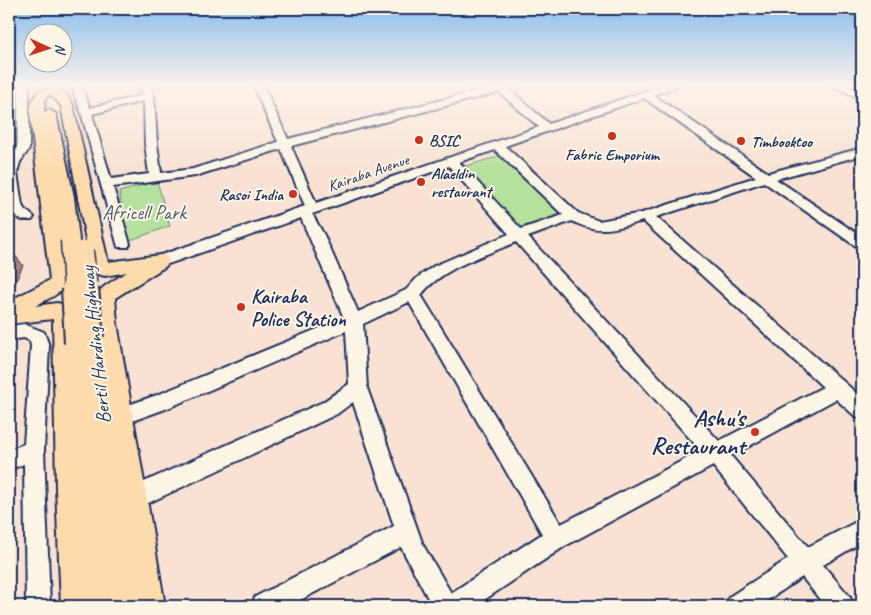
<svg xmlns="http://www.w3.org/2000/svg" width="871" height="615" font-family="Caveat,sans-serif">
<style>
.green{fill:#b6e09d;stroke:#68887e}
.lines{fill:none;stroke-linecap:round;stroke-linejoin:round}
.minor-casing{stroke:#1b2f5e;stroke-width:4}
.major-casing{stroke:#1b2f5e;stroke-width:4}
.minor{fill:#fcf5e5;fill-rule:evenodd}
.major{fill:#fedbac;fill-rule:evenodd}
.major-bridge-far1-casing{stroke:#1b2f5e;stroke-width:21;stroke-linecap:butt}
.major-bridge-casing{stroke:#1b2f5e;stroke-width:26;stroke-linecap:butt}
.major-bridge-far1{stroke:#fedbac;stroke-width:18}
.major-bridge{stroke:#fedbac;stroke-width:22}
.shaded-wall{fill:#a98076;stroke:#1b2f5e}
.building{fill:#f1b7a9;stroke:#1b2f5e}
.poi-dot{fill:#c8321e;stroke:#fcf5e5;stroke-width:2}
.labels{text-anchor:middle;stroke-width:4;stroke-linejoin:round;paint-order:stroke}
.far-poi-label{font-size:16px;font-weight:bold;fill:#1b2f5e;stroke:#fcf5e5;text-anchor:start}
.far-street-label{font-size:16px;fill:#1b2f5e;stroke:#fcf5e5}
.park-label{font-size:20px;fill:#425b6e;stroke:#fcf5e5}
.poi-label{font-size:20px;font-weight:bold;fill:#1b2f5e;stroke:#fcf5e5;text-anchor:start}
.street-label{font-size:20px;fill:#1b2f5e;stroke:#fcf5e5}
.near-poi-label{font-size:24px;font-weight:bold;fill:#1b2f5e;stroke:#fcf5e5;text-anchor:end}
</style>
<rect width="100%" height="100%" fill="#f9e2d3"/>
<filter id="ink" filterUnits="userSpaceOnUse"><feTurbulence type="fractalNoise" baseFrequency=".02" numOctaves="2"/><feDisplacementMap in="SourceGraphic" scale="10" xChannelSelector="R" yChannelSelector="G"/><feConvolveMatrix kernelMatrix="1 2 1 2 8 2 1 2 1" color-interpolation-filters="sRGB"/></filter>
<g filter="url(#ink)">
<!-- green -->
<path class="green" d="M 500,156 L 566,215 L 521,232 L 459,168 Z
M 157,181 L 170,226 L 128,241 L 119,192 Z"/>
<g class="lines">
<!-- minor casing -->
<g class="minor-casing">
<path id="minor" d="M 19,85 L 29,85 L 29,149 L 20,162 L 17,173 L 22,205 L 24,209 L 34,217 L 32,220 L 22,220 L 13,215 L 9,206 L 9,161 L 17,149 Z
M 71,85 L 81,85 L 90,108 L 143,95 L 140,85 L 150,85 L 154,97 L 157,144 L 161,173 L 193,169 L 278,142 L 253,85 L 263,85 L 288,139 L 501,85 L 519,85 L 509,89 L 549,124 L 663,85 L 677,85 L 675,87 L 653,95 L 768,173 L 862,148 L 862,155 L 776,179 L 862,237 L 862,249 L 857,247 L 764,182 L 656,217 L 862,398 L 862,419 L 855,416 L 836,399 L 731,456 L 808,547 L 862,519 L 862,542 L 823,565 L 850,597 L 853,606 L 825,606 L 802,577 L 759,606 L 726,606 L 729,597 L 788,559 L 713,466 L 565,546 L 475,606 L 432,606 L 401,547 L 289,606 L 252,606 L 255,597 L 394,526 L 353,402 L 337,414 L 142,506 L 134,509 L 126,506 L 123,498 L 126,490 L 323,402 L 349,384 L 346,331 L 168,408 L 121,425 L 114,422 L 111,416 L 114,410 L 157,395 L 344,318 L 301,218 L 165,265 L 160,266 L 155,265 L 153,261 L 155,257 L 305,206 L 281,149 L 195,176 L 113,187 L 130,244 L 128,247 L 118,247 L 81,112 ZM 499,92 L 539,127 L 316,203 L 291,146 ZM 644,98 L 756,177 L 642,213 L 599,221 L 578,213 L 505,146 ZM 144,101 L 145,144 L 149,174 L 111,179 L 92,114 ZM 495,150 L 563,215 L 521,229 L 459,162 ZM 449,166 L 509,234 L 434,266 L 417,278 L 406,290 L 358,312 L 324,235 L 312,214 ZM 572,221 C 598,235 617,228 643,221 L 823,387 L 719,441 L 528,237 ZM 516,242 L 701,451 L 561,524 L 421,295 C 443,267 484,256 516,242 ZM 409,302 L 542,534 L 451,593 L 423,545 L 367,388 L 363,324 Z
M 833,85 L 845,85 L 862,93 L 862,100 Z
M 24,324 L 44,332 L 49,346 L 44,450 L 50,606 L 26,606 L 24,464 L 9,470 L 9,450 L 24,444 L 31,346 L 30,341 L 24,338 L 9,340 L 9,326 Z"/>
</g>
<!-- major casing -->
<g class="major-casing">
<path id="major" d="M 54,87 L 65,93 L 73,105 L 108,262 L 160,255 L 166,256 L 169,261 L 166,266 L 115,298 L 117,323 L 165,606 L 61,606 L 56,488 L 53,319 L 9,324 L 9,301 L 50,280 L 30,114 C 33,94 35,92 54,87 ZM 50,94 L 61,105 L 91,268 L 93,273 L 105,276 L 127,272 C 93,293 92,291 98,331 L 92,329 L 85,332 L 82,336 L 74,335 L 73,312 L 70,306 L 57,303 L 35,306 C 47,299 63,293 70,281 L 64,244 L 70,246 L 76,244 L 79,240 L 74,197 L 56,114 L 49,110 L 44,112 L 45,99 Z"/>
</g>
<!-- minor -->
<use href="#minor" class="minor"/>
<!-- major -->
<use href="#major" class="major"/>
<!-- major-bridge-far1 casing -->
<g class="major-bridge-far1-casing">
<path id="major-bridge-far1" d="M 70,240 L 73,290
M 84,250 L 88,290"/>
</g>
<!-- major-bridge casing -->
<g class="major-bridge-casing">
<path id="major-bridge" d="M 73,288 L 76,343
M 87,288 L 92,338"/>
</g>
<!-- major-bridge-far1 -->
<use href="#major-bridge-far1" class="major-bridge-far1"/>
<!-- major-bridge -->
<use href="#major-bridge" class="major-bridge"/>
</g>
<!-- shaded-wall -->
<path class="shaded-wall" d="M 13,253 L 23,265 L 13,289 L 9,290 L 9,261 Z
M 9,341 L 12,345 L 10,441 L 9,442 Z"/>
<!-- building -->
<path class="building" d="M 13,253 L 9,261 L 9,254 Z"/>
</g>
<!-- sky -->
<linearGradient id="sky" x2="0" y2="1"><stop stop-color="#87bcec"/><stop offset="0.5" stop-color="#fcf2eb"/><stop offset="1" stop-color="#fcf2eb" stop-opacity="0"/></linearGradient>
<rect width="871" height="171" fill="url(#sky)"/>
<!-- markers -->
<g class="poi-dot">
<circle cx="612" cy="136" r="5"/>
<circle cx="419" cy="140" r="5"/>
<circle cx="741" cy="141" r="5"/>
<circle cx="421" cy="182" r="5"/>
<circle cx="293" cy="194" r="5"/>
<circle cx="241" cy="307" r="5"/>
<circle cx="755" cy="432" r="5"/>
</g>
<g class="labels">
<!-- far-poi labels -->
<g class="far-poi-label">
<text x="429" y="146">BSIC</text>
<text x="751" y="147">Timbooktoo</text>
<text x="612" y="160" text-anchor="middle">Fabric Emporium</text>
<text x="431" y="179">Alaeldin<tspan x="431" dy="18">restaurant</tspan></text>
<text x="283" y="200" text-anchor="end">Rasoi India</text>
</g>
<!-- far-street labels -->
<g class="far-street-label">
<text transform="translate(368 172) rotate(-19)" y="6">Kairaba Avenue</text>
</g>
<!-- park labels -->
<g class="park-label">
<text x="144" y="219">Africell Park</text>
</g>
<!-- poi labels -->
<g class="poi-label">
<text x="251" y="303">Kairaba<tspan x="251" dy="23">Police Station</tspan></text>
</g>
<!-- street labels -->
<g class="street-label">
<text transform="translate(95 345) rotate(-96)" y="7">Bertil Harding Highway</text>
</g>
<!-- near-poi labels -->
<g class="near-poi-label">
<text x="745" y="426">Ashu's<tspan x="745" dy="28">Restaurant</tspan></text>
</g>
</g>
<!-- margin -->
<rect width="871" height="615" fill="none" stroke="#fcf5e5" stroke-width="30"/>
<rect x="15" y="15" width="841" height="585" fill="none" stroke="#1b2f5e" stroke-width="2" filter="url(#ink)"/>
<!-- north arrow -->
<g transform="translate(48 48) rotate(93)"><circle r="24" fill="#fcf5e5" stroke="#a2a6af"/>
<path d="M0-4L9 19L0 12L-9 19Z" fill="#c8321e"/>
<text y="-8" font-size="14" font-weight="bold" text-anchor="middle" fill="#1b2f5e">N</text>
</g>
</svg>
